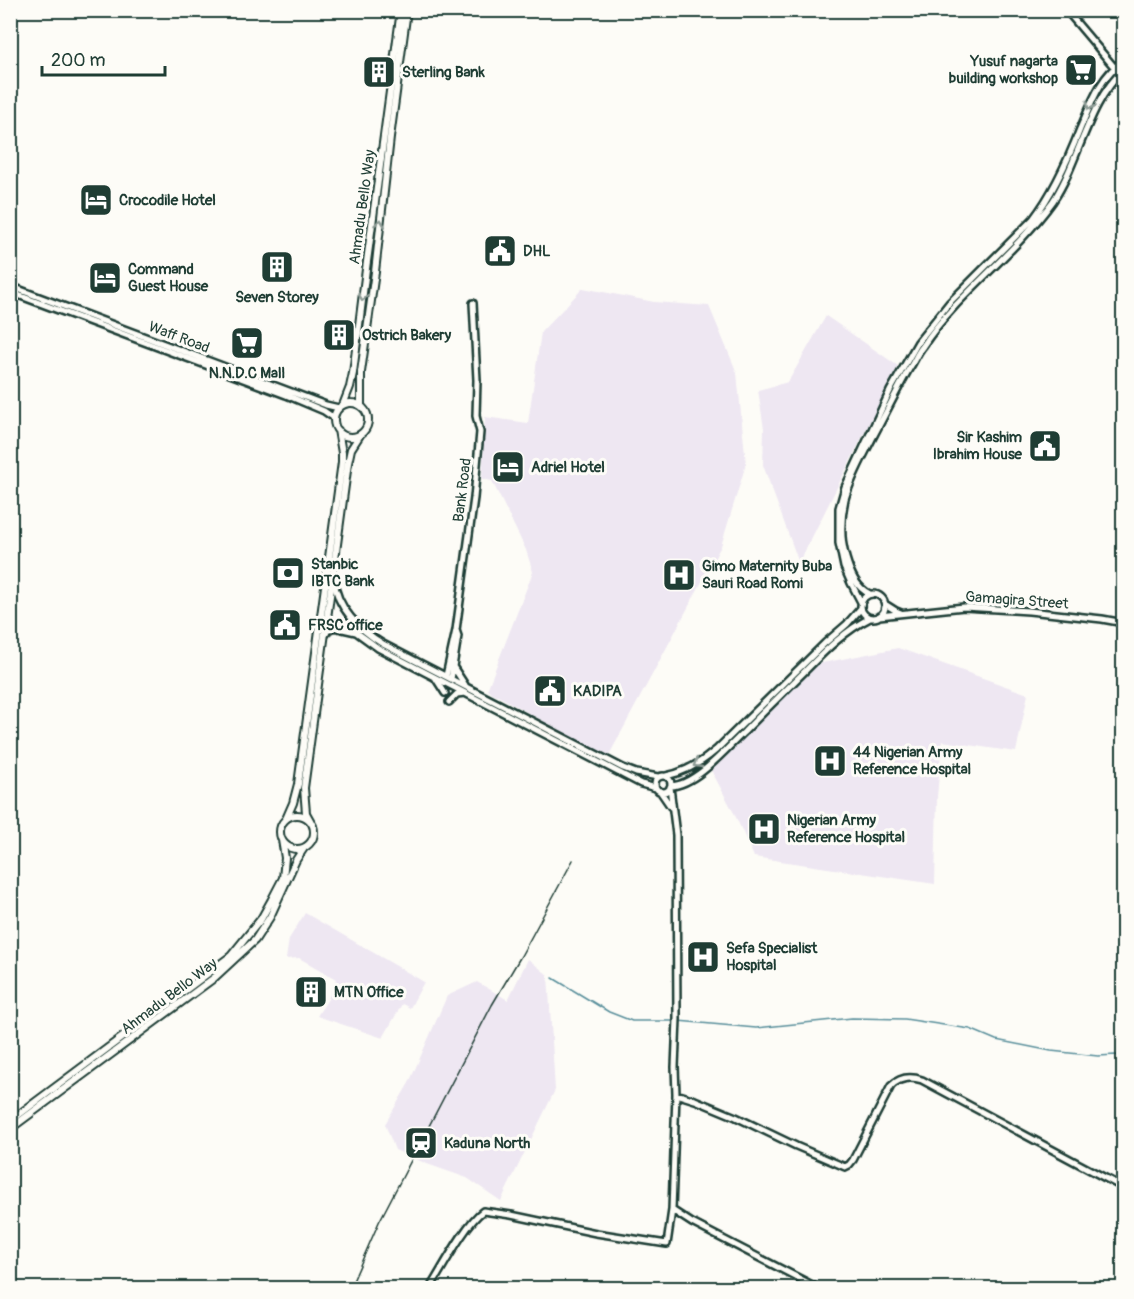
<svg xmlns="http://www.w3.org/2000/svg" width="1134" height="1299" font-family="Pangolin,sans-serif">
<style>
.built{fill:#eee7f2}
.lines{fill:none;stroke-linecap:round;stroke-linejoin:round}
.stream{stroke:#598f9b;stroke-width:1.5}
.secondary-casing{stroke:#1f3d34;stroke-width:10}
.primary-casing{stroke:#1f3d34;stroke-width:10}
.secondary{stroke:#fdfcf7;stroke-width:5}
.primary{stroke:#fdfcf7;stroke-width:6}
.rail{stroke:#1f3d34;stroke-width:1.5}
.oneway{stroke:#8e9c96}
.labels{text-anchor:middle;stroke-width:6;stroke-linejoin:round;paint-order:stroke}
.poi-label{font-size:15px;font-weight:bold;fill:#1f3d34;stroke:#fdfcf7;text-anchor:start}
.street-label{font-size:15px;fill:#1f3d34;stroke:#fdfcf7}
</style>
<rect width="100%" height="100%" fill="#fdfcf7"/>
<filter id="ink" filterUnits="userSpaceOnUse"><feTurbulence type="fractalNoise" baseFrequency=".0167" numOctaves="2"/><feDisplacementMap in="SourceGraphic" scale="12" xChannelSelector="R" yChannelSelector="G"/><feConvolveMatrix kernelMatrix="1 2 1 2 8 2 1 2 1" color-interpolation-filters="sRGB"/></filter>
<g filter="url(#ink)">
<!-- built -->
<path class="built" d="M 583,288 L 654,302 L 709,306 L 737,373 L 746,464 L 721,546 L 608,757 L 487,690 L 533,572 L 526,550 L 492,481 L 482,479 L 485,417 L 528,423 L 541,332 Z
M 826,316 L 898,366 L 799,563 L 763,465 L 764,429 L 758,390 L 788,382 Z
M 898,648 L 1028,694 L 1016,752 L 942,741 L 937,797 L 935,884 L 754,857 L 734,813 L 711,770 L 817,664 Z
M 305,913 L 424,982 L 410,1008 L 402,1004 L 383,1038 L 317,1016 L 328,999 L 336,979 L 299,958 L 286,959 L 289,939 Z
M 528,959 L 548,975 L 555,1090 L 501,1201 L 467,1178 L 427,1164 L 395,1150 L 385,1124 L 409,1083 L 447,996 L 477,982 L 508,1000 Z"/>
<g class="lines">
<!-- stream -->
<path class="stream" d="M 553,978 L 609,1012 L 632,1021 L 673,1021
M 678,1021 L 756,1028 L 852,1018 L 905,1019 L 970,1029 L 996,1040 L 1051,1051 L 1098,1056 L 1116,1055 L 1124,1057"/>
<!-- secondary casing -->
<g class="secondary-casing">
<path id="secondary" d="M 1066,10 L 1120,74
M 10,286 L 326,405 L 339,408
M 10,292 L 286,395 L 324,411 L 334,418
M 334,579 C 336,608 360,630 383,644 L 623,768 L 636,773 L 658,777
M861 606a12 12 0 1 1 24 0a12 12 0 1 1-24 0Z
M 870,594 C 856,588 850,572 846,558 C 840,539 841,518 845,499 C 851,478 863,457 873,437 C 885,415 896,392 909,369 C 914,362 917,353 923,346 C 932,332 943,319 954,307 C 987,272 1025,240 1053,201 C 1079,163 1088,101 1124,70
M 861,602 L 851,583 L 844,567 L 839,543 L 839,508 L 845,487 L 890,391 L 918,342 L 949,303 L 1033,219 C 1054,192 1068,160 1080,129 C 1091,104 1100,76 1124,60
M 885,604 L 896,611 L 901,613
M 879,616 L 964,607 L 1029,611 L 1102,619 L 1124,623
M 326,634 L 328,630 L 334,627 L 356,632 L 378,648 L 641,784 L 656,788
M 454,668 L 465,685
M 446,676 L 456,630
M 436,679 L 445,693
M 451,679 L 458,636 L 456,630 L 474,498 L 480,432 L 476,416 L 477,380 L 473,303
M 449,702 L 457,694 L 465,693
M655 784a8 8 0 1 1 16 0a8 8 0 1 1-16 0Z
M 666,776 C 686,772 701,763 716,750 L 825,643 L 847,624 L 861,608
M 671,786 C 696,785 726,749 744,732 C 763,712 783,693 803,673 C 823,653 844,631 870,618
M 670,787 L 676,835 L 677,1019 L 675,1067 L 676,1094 L 672,1210 L 692,1223 L 818,1288
M 660,791 L 671,807
M 676,1094 L 695,1100 L 736,1117 L 796,1146 L 845,1167 L 849,1165 L 853,1160 L 891,1086 C 900,1077 910,1076 922,1080 L 1124,1188
M 430,1288 C 442,1269 466,1223 483,1211 L 511,1215 L 596,1233 L 667,1244 L 672,1210"/>
</g>
<!-- primary casing -->
<g class="primary-casing">
<path id="primary" d="M334 420a17 17 0 1 1 34 0a17 17 0 1 1-34 0Z
M 343,405 L 350,387 L 353,373 L 366,269 L 401,10
M 361,406 L 361,372 L 375,272 L 390,138 L 407,10
M280 832a17 17 0 1 1 34 0a17 17 0 1 1-34 0Z
M 286,819 L 293,803 L 298,784 L 342,462 L 342,453 L 338,430
M 311,822 L 306,813 L 304,788 L 348,463 L 351,449 L 360,435
M 10,1121 L 231,956 L 261,919 L 271,901 L 283,878 L 285,858 L 282,840
M 10,1129 L 214,978 L 255,940 L 270,917 L 296,860 L 304,848"/>
</g>
<!-- secondary -->
<use href="#secondary" class="secondary"/>
<!-- primary -->
<use href="#primary" class="primary"/>
<!-- rail -->
<path class="rail" d="M 350,1288 L 379,1222 L 492,1005 L 521,956 L 573,860"/>
</g>
<!-- one-way arrows -->
<defs><path id="oneway-chevron" d="M-2-3.5L2.5 0L-2 3.5" fill="none" stroke-width="1.6" stroke-linecap="round" stroke-linejoin="round" transform="scale(1.5)"/></defs>
<g class="oneway">
<use href="#oneway-chevron" transform="translate(1090 106) rotate(116)"/>
<use href="#oneway-chevron" transform="translate(380 223) rotate(-83)"/>
<use href="#oneway-chevron" transform="translate(363 297) rotate(97)"/>
<use href="#oneway-chevron" transform="translate(697 764) rotate(149)"/>
</g>
</g>
<!-- icons -->
<defs>
<g id="supermarket-square" transform="scale(1.725)"><rect x="-9" y="-9" width="18" height="18" rx="4" fill="#1f3d34" stroke="#fdfcf7"/><path d="M-6-5.5h2.5l.6 2H6L4.5 2H-2.5L-4.4-4H-6ZM-1.5 3.2a1.3 1.3 0 1 0 .1 0ZM3 3.2a1.3 1.3 0 1 0 .1 0Z" fill="#fff"/></g>
<g id="building-square" transform="scale(1.725)"><rect x="-9" y="-9" width="18" height="18" rx="4" fill="#1f3d34" stroke="#fdfcf7"/><path d="M-4-6H4V6H1V3H-1V6H-4ZM-2.5-4.3h1.7v1.8h-1.7ZM.8-4.3h1.7v1.8H.8ZM-2.5-1h1.7V.8h-1.7ZM.8-1h1.7V.8H.8Z" fill="#fff"/></g>
<g id="hotel-square" transform="scale(1.725)"><rect x="-9" y="-9" width="18" height="18" rx="4" fill="#1f3d34" stroke="#fdfcf7"/><path d="M-6-4.5h1.5V1H6V5H4.5V3h-9V5H-6ZM-4 0a1.8 1.8 0 1 1 3.6 0ZM.5 0V-2.5h3Q6-2.5 6 0Z" fill="#fff"/></g>
<g id="civic-square" transform="scale(1.725)"><rect x="-9" y="-9" width="18" height="18" rx="4" fill="#1f3d34" stroke="#fdfcf7"/><path d="M-.6-6.5H3V-4.5H.6V-3L4-1V1h2V6H-6V1h2V-1L-.6-3ZM-1.2 2.5V6h2.4V2.5Z" fill="#fff"/></g>
<g id="bank-square" transform="scale(1.725)"><rect x="-9" y="-9" width="18" height="18" rx="4" fill="#1f3d34" stroke="#fdfcf7"/><path d="M-6-4H6V4H-6ZM0-2.3a2.3 2.3 0 1 0 0 4.6a2.3 2.3 0 1 0 0-4.6Z" fill="#fff"/></g>
<g id="hospital-square" transform="scale(1.725)"><rect x="-9" y="-9" width="18" height="18" rx="4" fill="#1f3d34" stroke="#fdfcf7"/><path d="M-5-5h3v3.5h4V-5h3V5h-3V1.5h-4V5h-3Z" fill="#fff"/></g>
<g id="station-square" transform="scale(1.725)"><rect x="-9" y="-9" width="18" height="18" rx="4" fill="#1f3d34" stroke="#fdfcf7"/><path d="M-3-6H3Q5-6 5-4V2Q5 4 3 4L4.5 6H3L1.5 4h-3L-3 6H-4.5L-3 4Q-5 4-5 2V-4Q-5-6-3-6ZM-3.5-4v3h7v-3ZM-3.5 1v1.5H-2V1ZM2 1v1.5H3.5V1Z" fill="#fff"/></g>
</defs>
<g fill-rule="evenodd">
<use href="#supermarket-square" x="1081" y="70"/>
<use href="#building-square" x="379" y="72"/>
<use href="#hotel-square" x="96" y="200"/>
<use href="#civic-square" x="500" y="251"/>
<use href="#building-square" x="277" y="267"/>
<use href="#hotel-square" x="105" y="278"/>
<use href="#building-square" x="339" y="335"/>
<use href="#supermarket-square" x="247" y="343"/>
<use href="#civic-square" x="1045" y="446"/>
<use href="#hotel-square" x="508" y="467"/>
<use href="#bank-square" x="288" y="573"/>
<use href="#hospital-square" x="679" y="575"/>
<use href="#civic-square" x="285" y="625"/>
<use href="#civic-square" x="550" y="691"/>
<use href="#hospital-square" x="830" y="761"/>
<use href="#hospital-square" x="764" y="829"/>
<use href="#hospital-square" x="703" y="957"/>
<use href="#building-square" x="311" y="992"/>
<use href="#station-square" x="421" y="1143"/>
</g>
<g class="labels">
<!-- poi labels -->
<g class="poi-label">
<text x="1058" y="66" text-anchor="end">Yusuf nagarta<tspan x="1058" dy="17">building workshop</tspan></text>
<text x="402" y="77">Sterling Bank</text>
<text x="119" y="205">Crocodile Hotel</text>
<text x="523" y="256">DHL</text>
<text x="128" y="274">Command<tspan x="128" dy="17">Guest House</tspan></text>
<text x="277" y="302" text-anchor="middle">Seven Storey</text>
<text x="362" y="340">Ostrich Bakery</text>
<text x="247" y="378" text-anchor="middle">N.N.D.C Mall</text>
<text x="1022" y="442" text-anchor="end">Sir Kashim<tspan x="1022" dy="17">Ibrahim House</tspan></text>
<text x="531" y="472">Adriel Hotel</text>
<text x="311" y="569">Stanbic<tspan x="311" dy="17">IBTC Bank</tspan></text>
<text x="702" y="571">Gimo Maternity Buba<tspan x="702" dy="17">Sauri Road Romi</tspan></text>
<text x="308" y="630">FRSC office</text>
<text x="573" y="696">KADIPA</text>
<text x="853" y="757">44 Nigerian Army<tspan x="853" dy="17">Reference Hospital</tspan></text>
<text x="787" y="825">Nigerian Army<tspan x="787" dy="17">Reference Hospital</tspan></text>
<text x="726" y="953">Sefa Specialist<tspan x="726" dy="17">Hospital</tspan></text>
<text x="334" y="997">MTN Office</text>
<text x="444" y="1148">Kaduna North</text>
</g>
<!-- street labels -->
<g class="street-label">
<text transform="translate(362 207) rotate(-82)" y="5">Ahmadu Bello Way</text>
<text transform="translate(179 337) rotate(21)" y="5">Waff Road</text>
<text transform="translate(462 490) rotate(-83)" y="5">Bank Road</text>
<text transform="translate(1017 600) rotate(4)" y="5">Gamagira Street</text>
<text transform="translate(169 996) rotate(-37)" y="5">Ahmadu Bello Way</text>
</g>
</g>
<!-- margin -->
<rect width="1134" height="1299" fill="none" stroke="#fdfcf7" stroke-width="36"/>
<rect x="18" y="18" width="1098" height="1263" fill="none" stroke="#1f3d34" stroke-width="2" filter="url(#ink)"/>
<!-- scale -->
<path d="M42 66v9h123v-9" fill="none" stroke="#1f3d34" stroke-width="3"/>
<text x="51" y="66" font-size="18" fill="#1f3d34" stroke="#fdfcf7" stroke-width="4.5" paint-order="stroke">200 m</text>
</svg>
